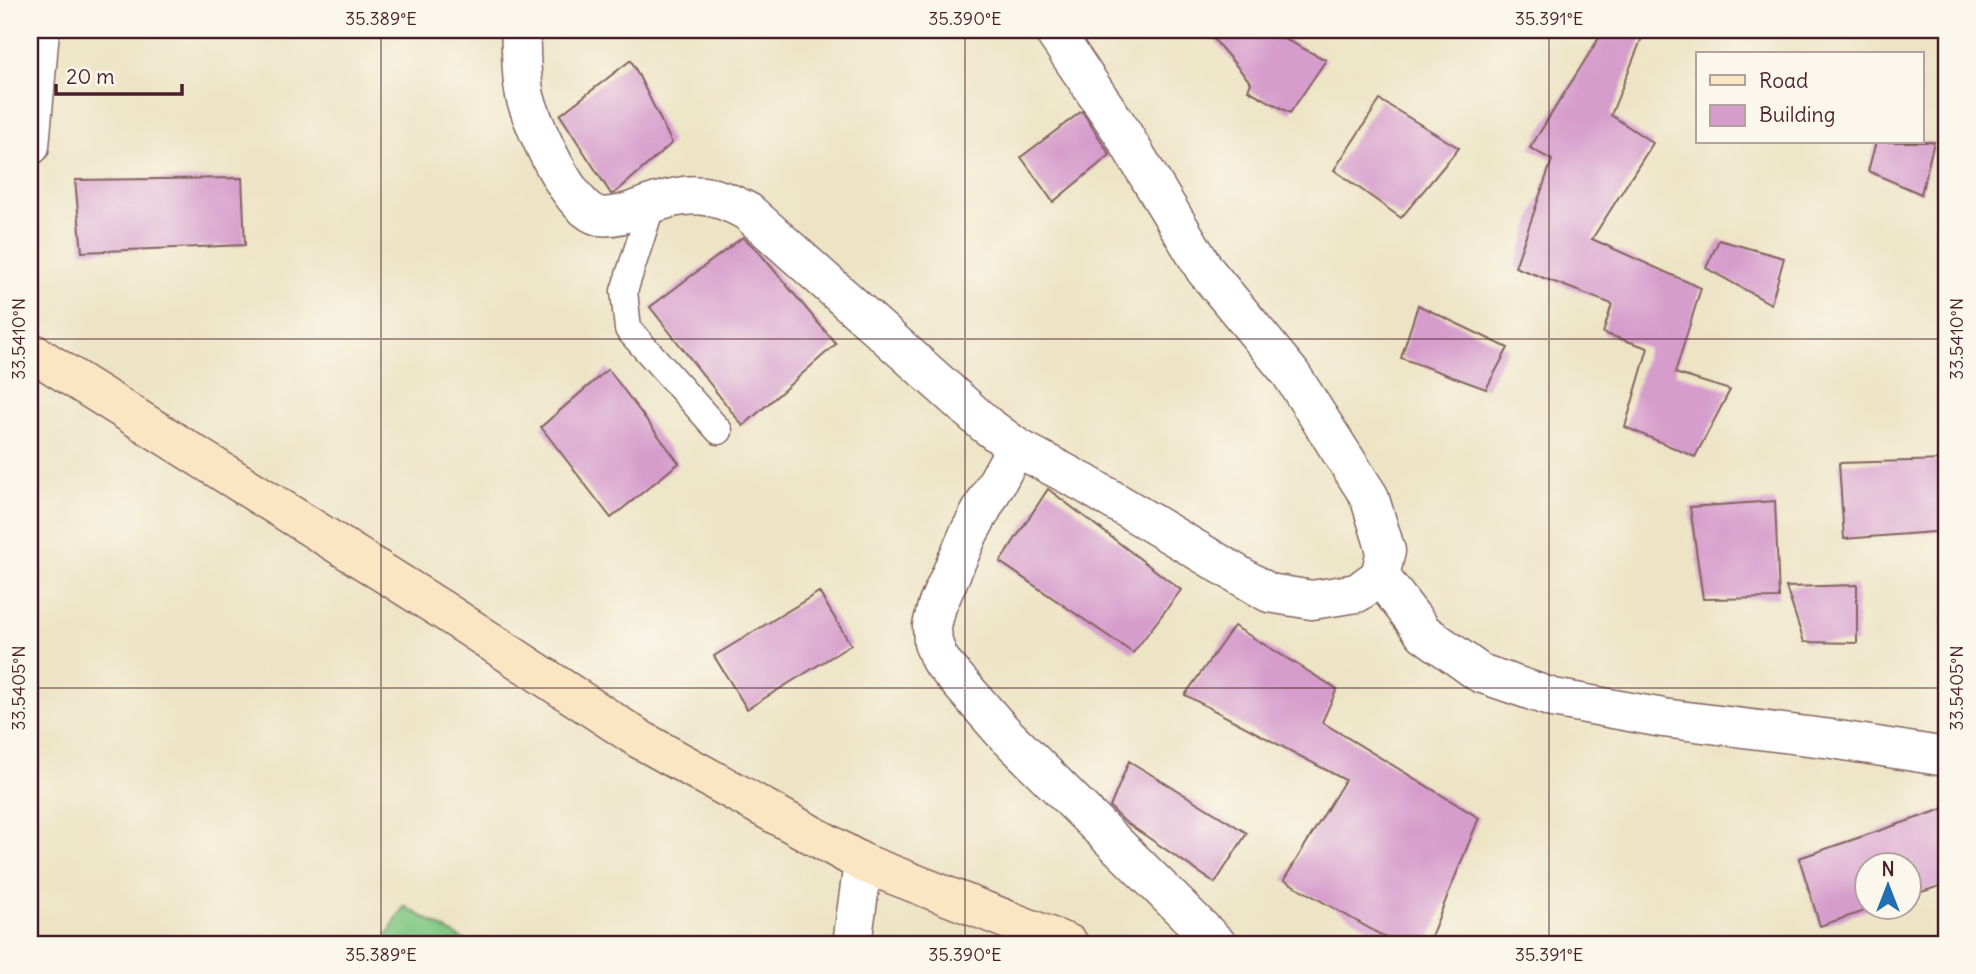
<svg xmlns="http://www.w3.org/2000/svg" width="1976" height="974" font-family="Delius,sans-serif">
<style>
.green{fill:#80c782;stroke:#657356;stroke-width:2}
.building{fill:#d69ccc}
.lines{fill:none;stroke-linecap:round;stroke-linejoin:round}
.lane-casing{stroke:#836461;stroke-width:29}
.street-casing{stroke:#836461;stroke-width:41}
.secondary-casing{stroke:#836461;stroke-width:41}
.lane{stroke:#fff;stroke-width:26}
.street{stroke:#fff;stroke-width:38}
.secondary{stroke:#fbe6c4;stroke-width:38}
.ticks{fill:none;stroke:#4a1f2b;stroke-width:2;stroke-opacity:0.45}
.neatline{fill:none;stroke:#4a1f2b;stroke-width:2.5}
.ticks-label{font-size:18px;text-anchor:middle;fill:#4a1f2b}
</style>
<rect width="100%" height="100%" fill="#fbf7ec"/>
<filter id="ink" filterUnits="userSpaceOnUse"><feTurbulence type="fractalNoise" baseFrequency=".0143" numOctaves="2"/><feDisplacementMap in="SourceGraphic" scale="14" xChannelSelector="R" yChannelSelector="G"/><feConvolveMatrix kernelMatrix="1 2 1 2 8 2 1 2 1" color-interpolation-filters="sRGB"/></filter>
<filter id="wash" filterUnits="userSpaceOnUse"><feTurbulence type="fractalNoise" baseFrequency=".00686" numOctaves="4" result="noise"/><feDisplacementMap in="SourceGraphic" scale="28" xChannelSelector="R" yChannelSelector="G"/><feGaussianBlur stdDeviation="1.57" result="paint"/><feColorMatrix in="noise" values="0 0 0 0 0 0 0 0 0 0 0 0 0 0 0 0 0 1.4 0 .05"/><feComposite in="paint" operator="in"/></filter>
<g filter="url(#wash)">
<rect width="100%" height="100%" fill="#ede4c5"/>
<!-- green -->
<path class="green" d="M 404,906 L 471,944 L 382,944 Z"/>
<g id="blocks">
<!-- building -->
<path class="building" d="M 1206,30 L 1267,30 L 1326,60 L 1290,113 L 1248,90 L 1251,83 Z
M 1604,30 L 1645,30 L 1611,115 L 1653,143 L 1592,239 L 1701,288 L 1675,373 L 1730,390 L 1695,457 L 1625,427 L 1648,348 L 1603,333 L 1612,304 L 1515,267 L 1552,160 L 1530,148 Z
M 631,60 L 672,143 L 615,193 L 611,194 L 560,115 Z
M 1380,100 L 1459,148 L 1401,218 L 1334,170 Z
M 1082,111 L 1110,155 L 1053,202 L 1021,157 Z
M 1876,142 L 1934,142 L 1921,194 L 1868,171 Z
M 242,178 L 245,245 L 82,252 L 75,180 Z
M 743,237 L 758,251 L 836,344 L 743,426 L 650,307 Z
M 1719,240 L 1784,258 L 1771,304 L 1706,268 Z
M 1418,305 L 1508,348 L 1486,389 L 1401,358 Z
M 608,369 L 679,463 L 611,518 L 541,427 Z
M 1946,460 L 1946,531 L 1844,539 L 1839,463 Z
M 1048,489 L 1181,590 L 1133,653 L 1000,562 Z
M 1775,501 L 1779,598 L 1703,599 L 1690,507 Z
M 1857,585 L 1857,643 L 1804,642 L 1786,587 Z
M 819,592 L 851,645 L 747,709 L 714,656 Z
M 1234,626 L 1337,689 L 1322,722 L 1479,818 L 1428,944 L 1397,944 L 1284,880 L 1345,780 L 1185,695 Z
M 1129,761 L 1247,833 L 1215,883 L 1124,821 L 1110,807 Z
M 1946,808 L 1946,884 L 1909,896 L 1909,865 L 1867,865 L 1867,907 L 1876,907 L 1820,926 L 1799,858 Z"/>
</g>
</g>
<g filter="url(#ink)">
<use href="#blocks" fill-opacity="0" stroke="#836461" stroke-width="2"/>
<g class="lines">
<!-- lane casing -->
<g class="lane-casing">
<path id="lane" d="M 652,204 L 624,291 L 628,329 L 719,431"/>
</g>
<!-- street casing -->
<g class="street-casing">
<path id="street" d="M 520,30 C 522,52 520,78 526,100 C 535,127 569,210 599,216 C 612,218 628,213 640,208 C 684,192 707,189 748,212 L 985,424 L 1016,447
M 1053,30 L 1120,129 L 1205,270 L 1291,374 L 1369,496 L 1386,551 L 1380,576 L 1357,593 L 1312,600 L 1269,593 L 1084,483 L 1016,447 L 969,533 L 937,606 L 932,626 L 933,643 L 940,660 L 1002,731 L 1217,944
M 30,146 L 40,30
M 1380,576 L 1424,633 L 1480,673 L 1553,698 L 1663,718 L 1832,739 L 1946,757
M 852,944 L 863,863"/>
</g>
<!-- secondary casing -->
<g class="secondary-casing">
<path id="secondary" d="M 30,351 L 444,611 L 641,740 L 863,863 L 1069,944"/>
</g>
<!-- lane -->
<use href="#lane" class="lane"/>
<!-- street -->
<use href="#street" class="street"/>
<!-- secondary -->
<use href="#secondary" class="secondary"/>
</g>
</g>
<!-- ticks -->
<path class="ticks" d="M 381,30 L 381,944M 965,30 L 965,944M 1549,30 L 1549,944M 30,339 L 1946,339M 30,688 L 1946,688"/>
<!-- margin -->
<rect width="1976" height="974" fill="none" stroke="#fbf7ec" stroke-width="77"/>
<!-- legend -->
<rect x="1696" y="52" width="228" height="91" fill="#fbf7ec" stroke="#b4a19f" stroke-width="2"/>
<rect x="1710" y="75" width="35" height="10" fill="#fbe6c4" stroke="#b4a19f" stroke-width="2"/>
<text x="1759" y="88" font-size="21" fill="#4a1f2b">Road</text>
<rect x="1710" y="105" width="35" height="21" fill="#d69ccc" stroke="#b4a19f" stroke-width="2"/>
<text x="1759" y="122" font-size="21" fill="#4a1f2b">Building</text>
<!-- north arrow -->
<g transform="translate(1888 886)"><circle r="33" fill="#fbf7ec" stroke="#b4a19f" stroke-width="2"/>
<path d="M0-5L12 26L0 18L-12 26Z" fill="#1f6fb2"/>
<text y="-10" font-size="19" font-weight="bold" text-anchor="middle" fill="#4a1f2b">N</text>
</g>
<!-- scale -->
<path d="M56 84v10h126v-10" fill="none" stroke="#4a1f2b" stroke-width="3.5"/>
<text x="66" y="84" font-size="21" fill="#4a1f2b" stroke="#fbf7ec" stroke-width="5" paint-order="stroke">20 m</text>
<rect x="38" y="38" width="1900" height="898" class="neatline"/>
<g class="ticks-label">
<text x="381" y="25">35.389°E</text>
<text x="965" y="25">35.390°E</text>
<text x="1549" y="25">35.391°E</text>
<text transform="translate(19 339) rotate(-90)" y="6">33.5410°N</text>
<text transform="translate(1957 339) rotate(-90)" y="6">33.5410°N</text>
<text transform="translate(19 688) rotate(-90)" y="6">33.5405°N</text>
<text transform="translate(1957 688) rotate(-90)" y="6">33.5405°N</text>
<text x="381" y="961">35.389°E</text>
<text x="965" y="961">35.390°E</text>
<text x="1549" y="961">35.391°E</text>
</g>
</svg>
